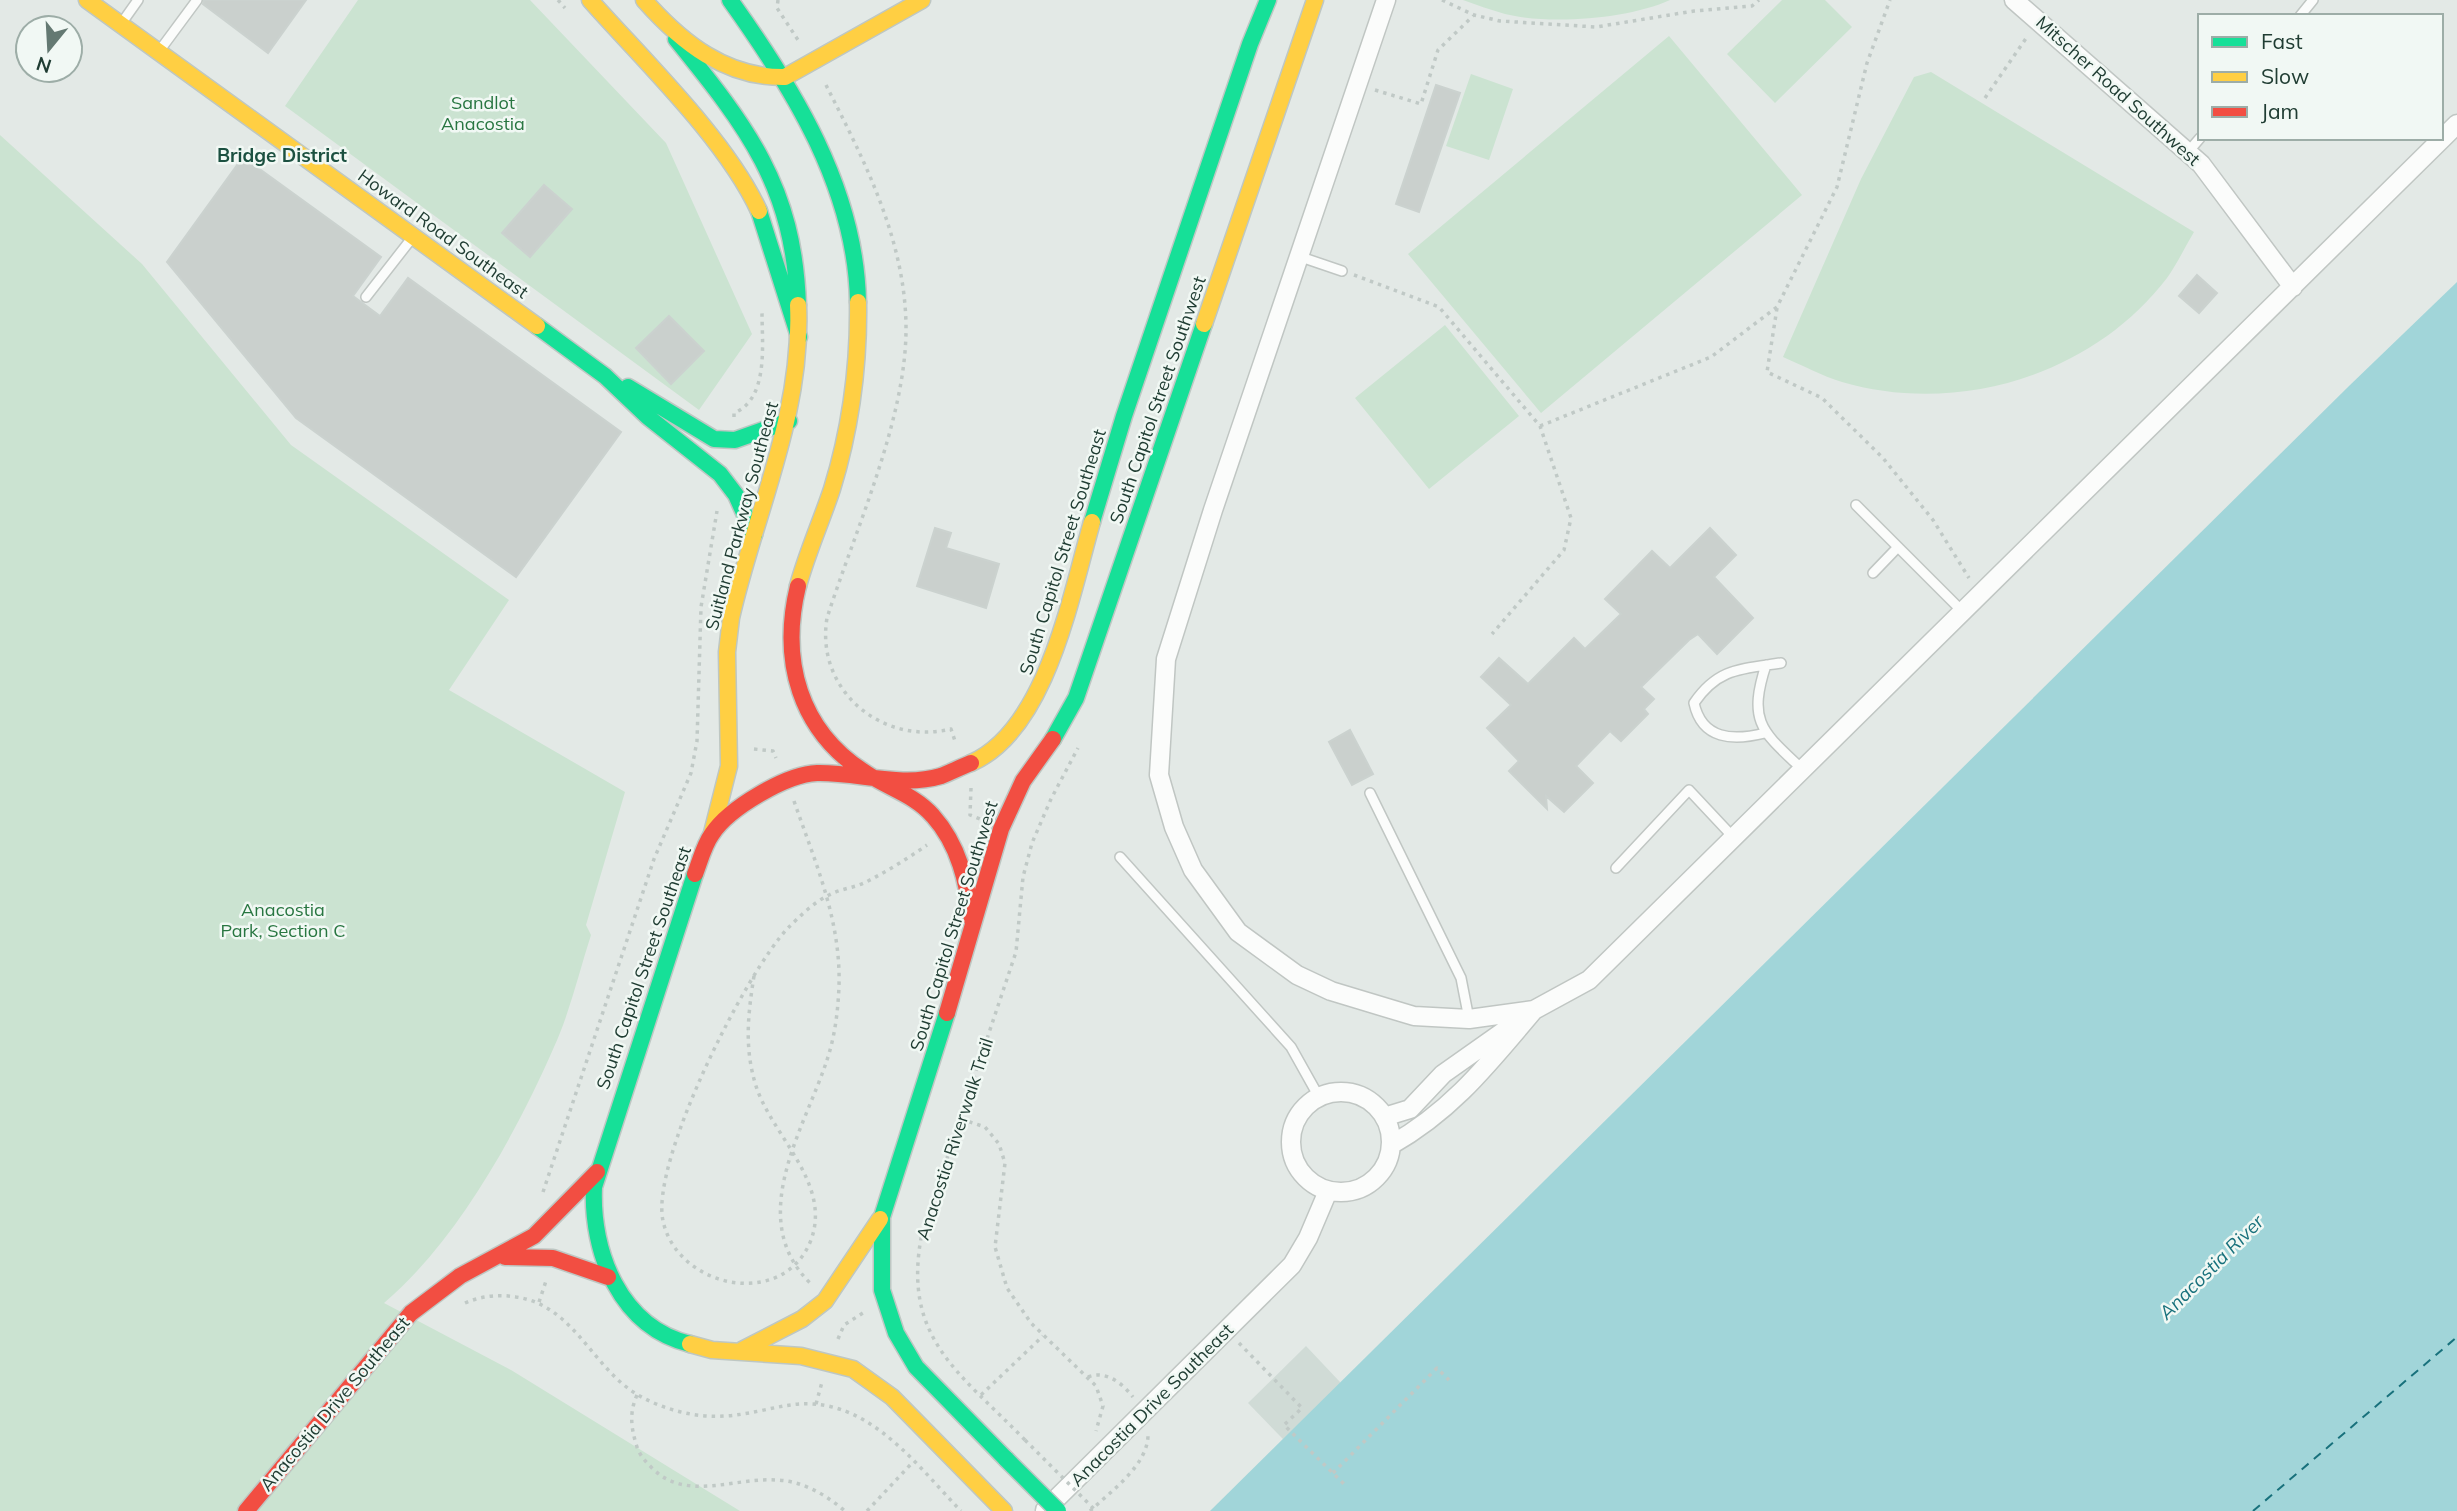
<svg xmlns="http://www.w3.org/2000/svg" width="2457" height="1511" font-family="Mulish,sans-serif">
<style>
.built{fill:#d0dbd6}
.green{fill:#cbe3d1}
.water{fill:#a1d5d9}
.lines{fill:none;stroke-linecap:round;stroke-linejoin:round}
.ferry{stroke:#18717c;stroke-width:2;stroke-dasharray:9 7;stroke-linecap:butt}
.building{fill:#cad0cd;stroke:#cbd2cf;stroke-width:2}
.lane-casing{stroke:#c0c6c3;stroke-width:12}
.street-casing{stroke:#c0c6c3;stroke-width:21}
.fast-casing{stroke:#bec7c3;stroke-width:19}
.slow-casing{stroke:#bec7c3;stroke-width:19}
.jam-casing{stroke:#bec7c3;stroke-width:19}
.path{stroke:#c0c9c6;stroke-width:3.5;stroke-dasharray:3.5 5;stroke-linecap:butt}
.lane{stroke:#fbfcfb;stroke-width:9}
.street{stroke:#fbfcfb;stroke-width:18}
.fast{stroke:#16e098;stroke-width:16}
.slow{stroke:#ffcf43;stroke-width:16}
.jam{stroke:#f24e42;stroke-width:16}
.fast-bridge-casing{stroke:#bbc5c2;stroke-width:19;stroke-linecap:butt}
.path-bridge{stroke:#c0c9c6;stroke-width:3.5;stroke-dasharray:3.5 5;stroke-linecap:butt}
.fast-bridge{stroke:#16e098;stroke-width:16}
.labels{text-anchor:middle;stroke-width:5;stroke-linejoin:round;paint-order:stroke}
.street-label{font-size:18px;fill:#203d33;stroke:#f1f8f4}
.park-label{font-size:18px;fill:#287641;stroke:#f1f8f4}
.neighbourhood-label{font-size:19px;font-weight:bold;fill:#1b5040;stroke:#f1f8f4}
.water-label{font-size:19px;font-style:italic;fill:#18717c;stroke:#f1f8f4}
</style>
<rect width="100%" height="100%" fill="#e3e9e6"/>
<!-- built -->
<path class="built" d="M 1306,1346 L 1340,1382 L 1353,1511 L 1248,1403 Z"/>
<!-- green -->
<path class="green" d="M 358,0 L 530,0 L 666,143 L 752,334 L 699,410 L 285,106 Z
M 1463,0 L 1670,0 C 1629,19 1549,25 1505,14 C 1491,10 1477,5 1463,0 Z
M 1782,0 L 1825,0 L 1852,27 L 1775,103 L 1727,54 Z
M 1669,36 L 1802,195 L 1541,413 L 1408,254 Z
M 1931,72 L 2194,232 C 2185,247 2177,264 2167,278 C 2093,375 1958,416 1842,382 C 1822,376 1802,365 1783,357 L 1861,179 L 1914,77 Z
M 1471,74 L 1513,89 L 1489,160 L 1446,146 Z
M 0,135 L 142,264 L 291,445 L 509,600 L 449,690 L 625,792 L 586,925 L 591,935 C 579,972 570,1012 554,1047 C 516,1134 457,1241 384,1303 L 511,1370 L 740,1511 L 0,1511 Z
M 1445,325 L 1519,416 L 1429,489 L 1355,398 Z"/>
<!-- water -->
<path class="water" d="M 2457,282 L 2457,1511 L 1210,1511 L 2349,386 Z"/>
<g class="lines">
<!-- ferry -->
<path class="ferry" d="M 2253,1511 L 2457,1337"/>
</g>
<!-- building -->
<path class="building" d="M 204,0 L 306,0 L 268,53 L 203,4 Z
M 1436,85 L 1460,93 L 1419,212 L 1396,204 Z
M 243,157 L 381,257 L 353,296 L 380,316 L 408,278 L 621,432 L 516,577 L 296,418 L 167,262 Z
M 544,185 L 572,209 L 530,257 L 502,233 Z
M 2197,275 L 2217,293 L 2199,313 L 2179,296 Z
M 669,316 L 704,351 L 671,384 L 636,348 Z
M 935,528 L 951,533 L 946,548 L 999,564 L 986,608 L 917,586 Z
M 1710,528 L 1736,555 L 1714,577 L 1753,618 L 1717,654 L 1698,634 L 1689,640 L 1641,687 L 1654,699 L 1644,709 L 1648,714 L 1621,741 L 1610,731 L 1576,766 L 1593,783 L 1564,812 L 1546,796 L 1547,809 L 1509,771 L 1519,761 L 1487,728 L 1511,705 L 1481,677 L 1499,658 L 1528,684 L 1574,638 L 1585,649 L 1621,614 L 1605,599 L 1652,551 L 1670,568 Z
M 1350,730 L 1373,774 L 1352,785 L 1329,742 Z"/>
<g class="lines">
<!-- lane casing -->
<g class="lane-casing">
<path id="lane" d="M 2300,16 L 2313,0
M 121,24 L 138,0
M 160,50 L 197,0
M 2188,152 L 2200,138
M 1298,256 L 1342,271
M 366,297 L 412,238
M 1856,505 L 1963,612
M 1873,573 L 1898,547
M 1766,665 C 1747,723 1763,732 1803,770
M 1765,733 C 1733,741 1702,740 1694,703 C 1718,668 1741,669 1781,663
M 1370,793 L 1461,978 L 1469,1019
M 1120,857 L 1291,1047 L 1319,1097
M 1616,868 L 1689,790 L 1734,838"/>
</g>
<!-- street casing -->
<g class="street-casing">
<path id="street" d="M 1386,0 L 1213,510 L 1166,659 L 1159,775 L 1174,827 L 1193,870 L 1238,932 L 1297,975 L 1331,991 L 1414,1016 L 1469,1019 L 1534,1010 L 1589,980 L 2457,124
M 2014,0 L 2201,164 L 2293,287
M1291 1142a50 50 0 1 1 100 0a50 50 0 1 1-100 0Z
M 1384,1117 L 1410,1109 L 1443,1074 L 1511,1026
M 1391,1145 C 1453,1110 1489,1063 1534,1010
M 1045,1510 L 1292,1265 L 1308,1238 L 1328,1191"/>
</g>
<!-- fast casing -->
<g class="fast-casing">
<path id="fast" d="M 730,0 C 793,88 856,189 858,302
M 676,39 C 747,127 794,186 798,305
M 759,211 L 799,337
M 537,326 L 605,376 L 648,417 L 720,474 L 736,495 L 754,535
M 628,387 L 714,439 L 735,440 L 789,421
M 1092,522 L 1124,416 L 1250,44 L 1268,0
M 1053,739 L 1076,698 L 1204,324
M 947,1013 L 882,1217 L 882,1290 L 896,1333 L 916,1367 L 1006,1459
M 690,1344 C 620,1327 591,1252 594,1187 L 695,874"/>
</g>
<!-- slow casing -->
<g class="slow-casing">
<path id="slow" d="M 87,0 L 537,326
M 590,0 C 643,60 726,139 759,211
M 644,0 C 682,43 726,78 785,77 L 922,0
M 1204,324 L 1315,0
M 798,586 C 807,553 821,522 832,489 C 851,427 859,366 858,302
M 971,763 C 1047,730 1071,594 1092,522
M 712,833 L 729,766 L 727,652 L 731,618 C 755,512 803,416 798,305
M 690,1344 L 712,1350 L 801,1356 L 853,1369 L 892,1397 L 1004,1511
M 742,1350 L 802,1319 L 825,1301 L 880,1219"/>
</g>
<!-- jam casing -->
<g class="jam-casing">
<path id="jam" d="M 798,586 C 780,660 799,731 866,773 C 888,788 915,795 933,816 C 959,845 967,882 972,920
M 695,874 C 700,861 704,845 712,834 C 729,808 787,774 817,773 C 858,772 901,788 941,776 C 951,772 961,767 971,763
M 947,1013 L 1001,829 L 1023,781 L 1053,739
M 505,1257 L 553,1258 L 608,1277
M 246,1511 L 411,1313 L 460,1276 L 534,1236 L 597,1172"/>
</g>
<!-- path -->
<path class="path" d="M 558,0 L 565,8
M 778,0 L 777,8 L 798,40
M 1442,0 L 1474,15 L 1500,21 L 1596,27 L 1694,11 L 1752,6 L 1759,0
M 826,85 C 864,160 905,239 906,326 C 907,418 855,530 827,618 C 815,690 882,746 951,729 L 956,744
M 1375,90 L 1421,104 L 1438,50 L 1473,16
M 1985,98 L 2027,37
M 1354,275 L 1439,307 L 1540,426 L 1571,518 L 1564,550 L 1492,634
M 1777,308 L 1767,372 L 1822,398 L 1883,458 L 1933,520 L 1969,578
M 734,417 L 734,413 C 769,399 762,344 762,313
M 1540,426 L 1711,357 L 1777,307 L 1837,187 L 1867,63 L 1890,0
M 754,749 L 773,751 L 776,758
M 971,788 L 970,815 L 980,819
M 794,801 C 815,862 841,920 839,986 C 838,1011 835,1036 827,1060 C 804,1130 745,1218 810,1283
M 754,976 C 748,1014 744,1048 756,1086 C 772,1136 832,1183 811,1240 C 784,1310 678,1289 663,1221 C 650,1162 746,972 788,928 C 799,917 814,902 829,895 C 840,889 853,888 864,883 C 886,872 907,859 927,845
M 961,1119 L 985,1127 L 999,1144 L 1005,1163 L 995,1247 L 1007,1288 L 1031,1323 L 1096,1386 L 1103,1406 L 1096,1431
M 543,1192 L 654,859 L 691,773 L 697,741 L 701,607 L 717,511
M 539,1302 L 546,1281
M 465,1303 C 481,1296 499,1294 516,1297 C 574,1305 592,1368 638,1395 C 664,1410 696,1418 725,1416 C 773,1413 800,1392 850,1413 C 895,1433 928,1477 961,1511
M 838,1339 L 844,1325 L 866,1311
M 1239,1343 L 1302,1408 L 1284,1425 L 1347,1487
M 1088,1377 C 1106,1370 1122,1383 1133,1397
M 637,1395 C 629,1413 631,1428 637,1447 C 640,1456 646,1462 653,1469 C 687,1502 735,1477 777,1480 C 803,1481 826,1495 845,1511
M 981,1395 L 1043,1336
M 816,1404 L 822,1382
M 1025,1440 C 959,1372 901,1338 922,1233 L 1016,952 L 1023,877 L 1032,843 L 1051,799 L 1078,748
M 1333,1473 L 1437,1368 L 1449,1380
M 867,1511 L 913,1462
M 1090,1511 C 1110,1492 1147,1466 1148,1436"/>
<!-- lane -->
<use href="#lane" class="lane"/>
<!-- street -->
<use href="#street" class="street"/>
<!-- fast -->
<use href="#fast" class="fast"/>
<!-- slow -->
<use href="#slow" class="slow"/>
<!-- jam -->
<use href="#jam" class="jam"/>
<!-- fast-bridge casing -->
<g class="fast-bridge-casing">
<path id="fast-bridge" d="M 1006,1459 L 1058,1511"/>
</g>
<!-- path-bridge -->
<path class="path-bridge" d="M 1025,1440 L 1096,1511"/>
<!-- fast-bridge -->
<use href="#fast-bridge" class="fast-bridge"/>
</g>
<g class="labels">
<!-- street labels -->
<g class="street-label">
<text transform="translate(2118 91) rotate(42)" y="6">Mitscher Road Southwest</text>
<text transform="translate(443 234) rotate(36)" y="6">Howard Road Southeast</text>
<text transform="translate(1158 400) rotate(-71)" y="6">South Capitol Street Southwest</text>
<text transform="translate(742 516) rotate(-75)" y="6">Suitland Parkway Southeast</text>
<text transform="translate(1063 552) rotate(-73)" y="6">South Capitol Street Southeast</text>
<text transform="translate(954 926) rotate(-73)" y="6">South Capitol Street Southwest</text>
<text transform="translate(644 968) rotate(-71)" y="6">South Capitol Street Southeast</text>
<text transform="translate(955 1139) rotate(-72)" y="6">Anacostia Riverwalk Trail</text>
<text transform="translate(335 1404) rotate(-50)" y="6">Anacostia Drive Southeast</text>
<text transform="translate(1152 1405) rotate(-45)" y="6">Anacostia Drive Southeast</text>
</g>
<!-- park labels -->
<g class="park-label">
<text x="483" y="109">Sandlot<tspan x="483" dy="21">Anacostia</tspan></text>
<text x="283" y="916">Anacostia<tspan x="283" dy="21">Park, Section C</tspan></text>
</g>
<!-- neighbourhood labels -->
<g class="neighbourhood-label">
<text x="282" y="162">Bridge District</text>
</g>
<!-- water labels -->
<g class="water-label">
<text transform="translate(2211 1267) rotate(-45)" y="7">Anacostia River</text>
</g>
</g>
<!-- legend -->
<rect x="2198" y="14" width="245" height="126" fill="#f1f8f4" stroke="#9dada7" stroke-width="2"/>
<rect x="2212" y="37" width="35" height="10" fill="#16e098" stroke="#9dada7" stroke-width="2"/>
<text x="2261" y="49" font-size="21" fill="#203d33">Fast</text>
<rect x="2212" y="72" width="35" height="10" fill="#ffcf43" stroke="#9dada7" stroke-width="2"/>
<text x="2261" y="84" font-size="21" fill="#203d33">Slow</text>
<rect x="2212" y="107" width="35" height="10" fill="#f24e42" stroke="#9dada7" stroke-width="2"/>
<text x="2261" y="119" font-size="21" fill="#203d33">Jam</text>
<!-- north arrow -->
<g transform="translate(49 49) rotate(198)"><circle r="33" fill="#f1f8f4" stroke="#9dada7" stroke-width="2"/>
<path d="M0-5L12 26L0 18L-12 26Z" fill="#647972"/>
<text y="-10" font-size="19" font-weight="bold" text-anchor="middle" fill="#203d33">N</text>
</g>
</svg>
